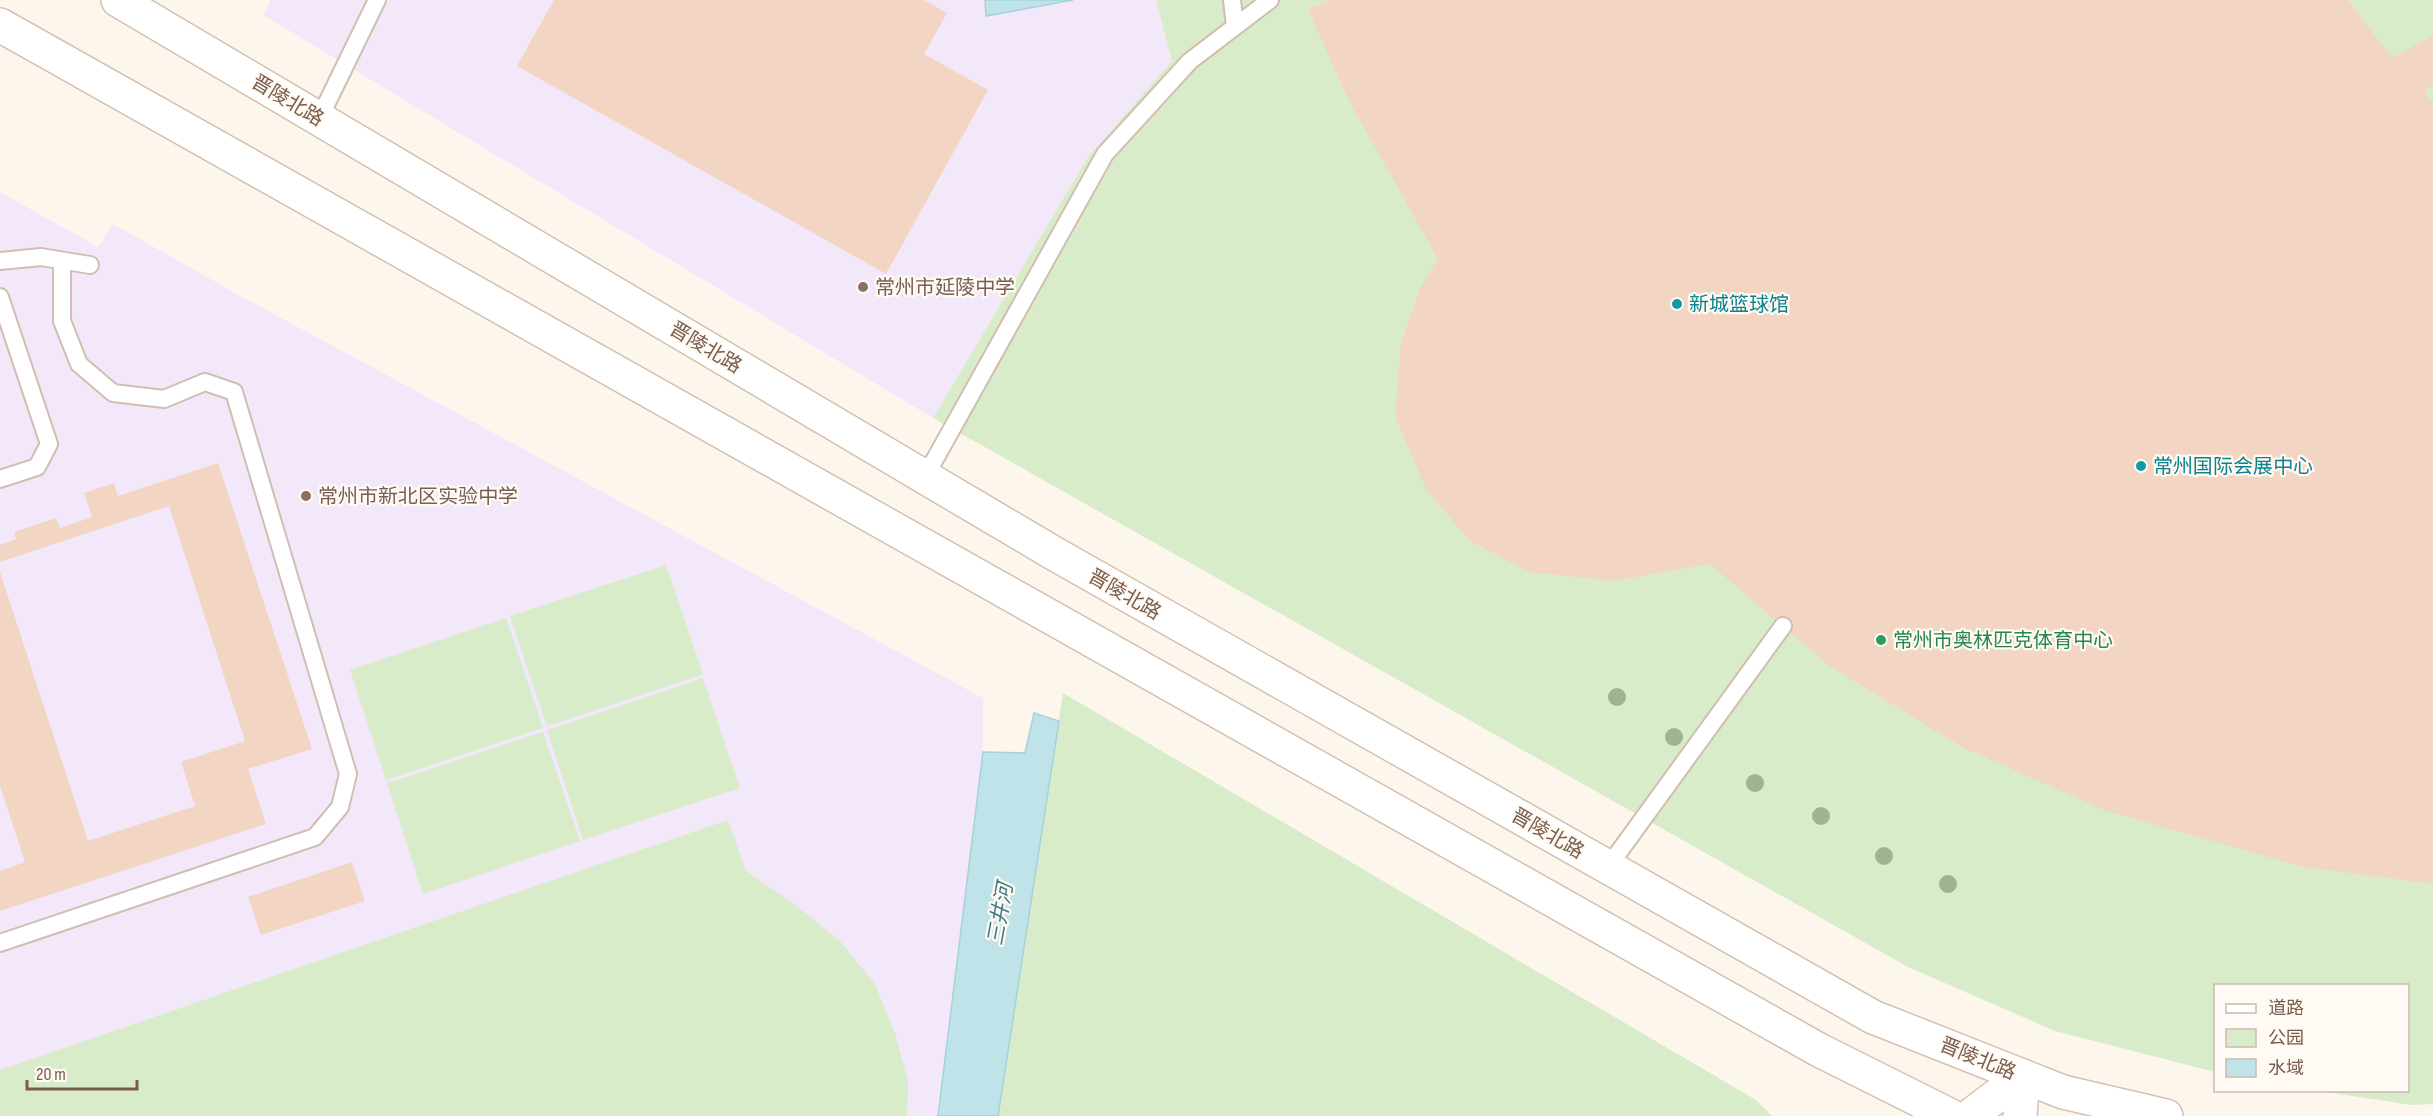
<svg xmlns="http://www.w3.org/2000/svg" width="2433" height="1116" font-family="'Sofia Sans Condensed','Noto Sans SC',sans-serif">
<style>
.education{fill:#f3e8fa}
.green{fill:#d8ecc9}
.water{fill:#bfe3e8;stroke:#a5d3da;stroke-width:1.5}
.building{fill:#f3d5c3}
.lines{fill:none;stroke-linecap:round;stroke-linejoin:round}
.lane-casing{stroke:#d1beb0;stroke-width:20}
.secondary-casing{stroke:#d6c0b0;stroke-width:36}
.lane{stroke:#fff;stroke-width:16}
.secondary{stroke:#fff;stroke-width:33}
.tree{fill:#a0b28e}
.education-dot{fill:#8d6e63;stroke:#fffaf3;stroke-width:2}
.culture-dot{fill:#0f9aa8;stroke:#fffaf3;stroke-width:2}
.leisure-dot{fill:#2e9e5b;stroke:#fffaf3;stroke-width:2}
.labels{text-anchor:middle;stroke-width:4.5;stroke-linejoin:round;paint-order:stroke}
.street-label{font-size:20px;fill:#7a5c4d;stroke:#fffaf3}
.education-label{font-size:20px;fill:#785e54;stroke:#fffaf3;text-anchor:start}
.culture-label{font-size:20px;fill:#0d838f;stroke:#fffaf3;text-anchor:start}
.leisure-label{font-size:20px;fill:#27864d;stroke:#fffaf3;text-anchor:start}
.water-label{font-size:21px;font-style:italic;fill:#437c86;stroke:#fffaf3}
</style>
<rect width="100%" height="100%" fill="#fdf6ec"/>
<!-- education -->
<path class="education" d="M 271,0 L 985,0 L 987,16 L 1073,0 L 1156,0 L 1172,61 L 1088,157 L 933,418 L 263,15 Z
M 0,192 L 98,247 L 113,224 L 239,295 L 983,698 L 983,752 L 938,1116 L 0,1116 Z"/>
<!-- green -->
<path class="green" d="M 1156,0 L 2433,0 L 2433,1104 L 2411,1105 L 2320,1091 L 2408,1090 L 2408,986 L 2216,986 L 2215,1072 L 2055,1031 L 1908,967 L 933,418 L 1088,157 L 1172,61 Z
M 666,565 L 703,674 L 547,726 L 510,616 Z
M 506,618 L 543,728 L 386,780 L 350,670 Z
M 703,678 L 740,788 L 583,840 L 547,730 Z
M 1063,693 L 1756,1100 L 1772,1116 L 998,1116 Z
M 543,732 L 580,841 L 423,894 L 387,783 Z
M 728,820 L 746,871 L 793,903 L 840,941 L 875,984 L 895,1033 L 908,1082 L 907,1116 L 0,1116 L 0,1070 Z"/>
<!-- water -->
<path class="water" d="M 985,0 L 1073,0 L 986,16 Z
M 1034,713 L 1059,721 L 998,1116 L 938,1116 L 983,752 L 1025,753 Z"/>
<!-- building -->
<path class="building" d="M 554,0 L 924,0 L 947,13 L 924,54 L 988,90 L 886,274 L 517,66 Z
M 1331,0 L 2348,0 L 2392,58 L 2433,35 L 2433,86 L 2424,91 L 2433,103 L 2433,884 L 2304,867 L 2106,811 L 1962,747 L 1828,665 L 1710,564 L 1613,581 L 1530,572 L 1470,541 L 1426,489 L 1395,416 L 1401,344 L 1421,286 L 1438,259 L 1349,101 L 1308,9 Z
M 218,463 L 312,749 L 248,769 L 266,824 L 0,911 L 0,871 L 25,862 L 0,786 L 0,572 L 88,841 L 195,806 L 181,762 L 245,741 L 169,506 L 0,562 L 0,545 L 16,539 L 14,532 L 56,518 L 60,528 L 92,517 L 84,493 L 114,483 L 118,496 Z
M 352,862 L 365,901 L 261,935 L 248,897 Z"/>
<g class="lines">
<!-- lane casing -->
<g class="lane-casing">
<path id="lane" d="M 1232,0 L 1235,26
M 319,119 L 377,0
M 0,261 L 41,257 L 90,265
M 0,297 L 49,444 L 37,467 L 0,479
M 925,477 L 1105,154 L 1190,61 L 1270,0
M 1608,867 L 1783,626
M 0,943 L 315,837 L 340,807 L 348,774 L 234,392 L 205,382 L 164,399 L 113,393 L 79,364 L 62,321 L 62,261"/>
</g>
<!-- secondary casing -->
<g class="secondary-casing">
<path id="secondary" d="M 118,0 L 1055,554 L 1873,1017 L 2063,1092 L 2166,1116
M 0,25 L 1819,1050 L 1951,1116
M 1970,1116 L 2023,1076
M 2020,1116 L 2023,1076"/>
</g>
<!-- lane -->
<use href="#lane" class="lane"/>
<!-- secondary -->
<use href="#secondary" class="secondary"/>
</g>
<!-- trees -->
<g class="tree">
<circle cx="1617" cy="697" r="9"/>
<circle cx="1674" cy="737" r="9"/>
<circle cx="1755" cy="783" r="9"/>
<circle cx="1821" cy="816" r="9"/>
<circle cx="1884" cy="856" r="9"/>
<circle cx="1948" cy="884" r="9"/>
</g>
<!-- markers -->
<g class="education-dot">
<circle cx="863" cy="287" r="6"/>
<circle cx="306" cy="496" r="6"/>
</g>
<g class="culture-dot">
<circle cx="1677" cy="304" r="6"/>
<circle cx="2141" cy="466" r="6"/>
</g>
<circle class="leisure-dot" cx="1881" cy="640" r="6"/>
<g class="labels">
<!-- street labels -->
<g class="street-label">
<text transform="translate(288 100) rotate(31)" y="7">晋陵北路</text>
<text transform="translate(706 347) rotate(31)" y="7">晋陵北路</text>
<text transform="translate(1125 594) rotate(30)" y="7">晋陵北路</text>
<text transform="translate(1548 833) rotate(30)" y="7">晋陵北路</text>
<text transform="translate(1978 1058) rotate(22)" y="7">晋陵北路</text>
</g>
<!-- education labels -->
<g class="education-label">
<text x="875" y="294">常州市延陵中学</text>
<text x="318" y="503">常州市新北区实验中学</text>
</g>
<!-- culture labels -->
<g class="culture-label">
<text x="1689" y="311">新城篮球馆</text>
<text x="2153" y="473">常州国际会展中心</text>
</g>
<!-- leisure labels -->
<g class="leisure-label">
<text x="1893" y="647">常州市奥林匹克体育中心</text>
</g>
<!-- water labels -->
<g class="water-label">
<text transform="translate(1000 914) rotate(-80)" y="7">三井河</text>
</g>
</g>
<!-- legend -->
<rect x="2214" y="984" width="195" height="108" fill="#fffaf3" stroke="#cabbb1" stroke-width="1.5"/>
<rect x="2226" y="1004" width="30" height="9" fill="#ffffff" stroke="#cabbb1" stroke-width="1.5"/>
<text x="2268" y="1014" font-size="18" fill="#7a5c4d">道路</text>
<rect x="2226" y="1029" width="30" height="18" fill="#d8ecc9" stroke="#cabbb1" stroke-width="1.5"/>
<text x="2268" y="1044" font-size="18" fill="#7a5c4d">公园</text>
<rect x="2226" y="1059" width="30" height="18" fill="#bfe3e8" stroke="#cabbb1" stroke-width="1.5"/>
<text x="2268" y="1074" font-size="18" fill="#7a5c4d">水域</text>
<!-- scale -->
<path d="M27 1080v9h110v-9" fill="none" stroke="#7a5c4d" stroke-width="3"/>
<text x="36" y="1080" font-size="18" fill="#7a5c4d" stroke="#fffaf3" stroke-width="4.5" paint-order="stroke">20 m</text>
</svg>
